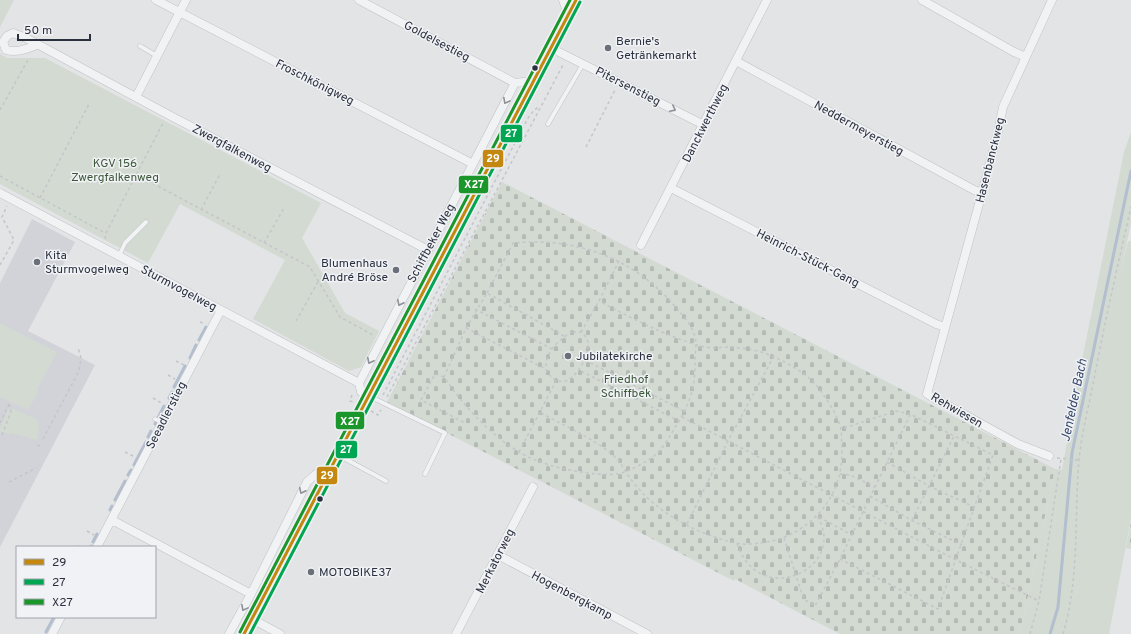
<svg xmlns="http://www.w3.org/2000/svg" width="1131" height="634" font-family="Overpass,sans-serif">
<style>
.built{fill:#d1d3d9}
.cemetery{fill:url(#cemetery-stones)}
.green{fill:#d2dad2}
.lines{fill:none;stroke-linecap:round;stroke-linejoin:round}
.stream{stroke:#b3bece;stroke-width:3}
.service-casing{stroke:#c0c2c4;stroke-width:5}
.minor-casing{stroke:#c0c2c4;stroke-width:9}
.path{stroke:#c4c5c9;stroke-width:1.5;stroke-dasharray:3 3;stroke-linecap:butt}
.service{stroke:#f1f2f3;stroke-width:4}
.minor{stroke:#f1f2f3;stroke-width:8}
.secondary{stroke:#c3c5c8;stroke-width:11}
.bus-1-casing{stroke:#f0f2f5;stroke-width:6}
.bus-2-casing{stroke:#f0f2f5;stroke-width:6}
.bus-3-casing{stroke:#f0f2f5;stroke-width:6}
.bus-1{stroke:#c48810;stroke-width:3}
.bus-2{stroke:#00a651;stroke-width:3}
.bus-3{stroke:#1a962b;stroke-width:3}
.oneway{stroke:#8e9198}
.poi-dot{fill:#6a6f79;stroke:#f0f2f5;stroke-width:1.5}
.bus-dot{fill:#2a303e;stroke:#f0f2f5;stroke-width:1.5}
.labels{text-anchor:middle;stroke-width:3;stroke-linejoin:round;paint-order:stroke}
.street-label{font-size:12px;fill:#2a303e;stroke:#f0f2f5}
.poi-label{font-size:12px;fill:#2a303e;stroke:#f0f2f5;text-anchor:start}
.park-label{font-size:12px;fill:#3c5839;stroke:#f0f2f5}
.water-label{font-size:13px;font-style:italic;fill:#394b6e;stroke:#f0f2f5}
.line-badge{stroke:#f0f2f5;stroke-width:1.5}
.badge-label{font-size:11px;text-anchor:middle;font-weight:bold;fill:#fff}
</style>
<defs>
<pattern id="cemetery-stones" width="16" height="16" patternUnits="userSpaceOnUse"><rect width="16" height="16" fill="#d2dad2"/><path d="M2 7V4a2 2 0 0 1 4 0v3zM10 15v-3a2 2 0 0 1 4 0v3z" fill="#b4bbb5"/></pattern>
</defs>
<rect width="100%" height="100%" fill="#e2e4e6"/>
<!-- built -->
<path class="built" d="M 32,219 L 75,242 L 28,331 L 95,365 L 0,547 L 0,283 Z"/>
<!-- cemetery -->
<path class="cemetery" d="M 502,182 L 1055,469 L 1020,634 L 840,634 L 735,579 L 734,581 L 387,402 Z
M 1131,522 L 1131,549 L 1126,548 Z"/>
<!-- green -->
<path class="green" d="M 0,0 L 14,0 L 0,27 Z
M 0,54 L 7,58 L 45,58 L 321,203 L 302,238 L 345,313 L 379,331 L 361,367 L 349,371 L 253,319 L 285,260 L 180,204 L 148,263 L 0,184 Z
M 1131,132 L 1131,223 L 1119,279 L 1128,241 L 1131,241 L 1131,519 L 1109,634 L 1020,634 L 1055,469 L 1062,470 L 1078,380 L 1124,152 Z
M 0,323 L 57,352 L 37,390 L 39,391 L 28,410 L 0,397 Z
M 8,409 L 14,409 L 38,420 L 39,428 L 37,440 L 11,433 L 10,435 L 0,432 L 0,428 Z"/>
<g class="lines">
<!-- stream -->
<path class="stream" d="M 199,340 L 206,327
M 190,358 L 196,345
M 174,387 L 185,366
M 169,398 L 172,392
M 158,418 L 164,406
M 155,424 L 156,422
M 148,437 L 151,431
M 138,457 L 146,442
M 134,465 L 137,459
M 128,475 L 131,470
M 115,500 L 125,481
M 110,510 L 112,506
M 93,542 L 97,534
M 91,547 L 91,546
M 46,632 L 54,617
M 1050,634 L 1058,607 L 1072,453 L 1131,171"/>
<!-- service casing -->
<g class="service-casing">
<path id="service" d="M 140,46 L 157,56
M 548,124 L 583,64
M 119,256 L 125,243 L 146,222
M 369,396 L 445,433 L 425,474
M 155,419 L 162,422
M 338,455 L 386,481"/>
</g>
<!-- minor casing -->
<g class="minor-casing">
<path id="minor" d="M 156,0 L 473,164
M 359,0 L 515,83
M 563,0 L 568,14
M 922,0 L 1014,52 L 1026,57
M 37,45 C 26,49 17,53 6,50 L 3,42 L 7,36 L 13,33 L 26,38 L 167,114 L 428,250
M 551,48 L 704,125
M 736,61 L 974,190 L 982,193
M 136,97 L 186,0
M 671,188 L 936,324 L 945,327
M 0,193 L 359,383
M 641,245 L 767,0
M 369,396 L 361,392 L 359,383 L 515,83 L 533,81
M 1049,456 L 1018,444 L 927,394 L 982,193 L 998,132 L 1003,107 L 1052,0
M 112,520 L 251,594
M 97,547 L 221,310
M 498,555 L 647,634
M 252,619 L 280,634
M 52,634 L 61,617
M 229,634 L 251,594 L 307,482 L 316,474 L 331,468
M 456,634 L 533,487"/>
</g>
<!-- path -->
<path class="path" d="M 0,110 L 29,58
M 586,147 L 615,90
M 137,175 L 310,267 L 340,317 L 373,335
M 0,176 L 105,233
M 40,198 L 89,104
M 201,210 L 220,174
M 105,239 L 106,233 L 164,121
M 264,243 L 284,208
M 0,265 L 14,240 L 2,217 L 7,206
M 487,293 L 513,243 C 575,237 631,257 673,304 C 681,314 692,324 695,337 C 697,345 695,353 695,361 C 696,382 690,404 679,421 L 579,370
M 475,309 L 552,349
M 296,321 L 319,280
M 200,322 L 205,324
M 466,328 L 546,369
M 573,332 L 581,332 C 583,334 586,336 587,339 C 592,352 578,376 566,381 C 563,382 559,381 556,381 C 553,378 547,374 546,369 C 544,353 561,337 573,332 Z
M 581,332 L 599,301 L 619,261
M 564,336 L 487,293 L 466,328 L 444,377 C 463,405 489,434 519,452 C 538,463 560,469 582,472 C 593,474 611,476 622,473 C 632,469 645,463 654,456 C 665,447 671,433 679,421
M 585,360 L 684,411
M 176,361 L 184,365
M 168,375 L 175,379
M 444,377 L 435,374 L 421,400 L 465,423
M 352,395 L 350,401 L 353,402
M 383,395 L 528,118 L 534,110 L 539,107
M 387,397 L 563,65
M 153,398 L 163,404
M 371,411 L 378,415 L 381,410
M 541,413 C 565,426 593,438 614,456 C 623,464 626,474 633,482 C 657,513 698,535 736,543 C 743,545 753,544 760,543 C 794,539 823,518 836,486 C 837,481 840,477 840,472 C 842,463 842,453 842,444 C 841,439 842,434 841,430 C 839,416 825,397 817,386 C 804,370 769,352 749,349 C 744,348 737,348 731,347 C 721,347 709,349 700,346 C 664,335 631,318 599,301
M 682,417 L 956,560 L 1039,601
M 0,423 L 9,404
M 2,435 L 11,412 L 9,404
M 43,439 L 79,371 L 81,358 L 78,348
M 37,445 L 41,446
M 125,452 L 135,457
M 519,452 L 556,381
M 1057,458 L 1079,460
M 887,462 L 929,486 L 974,507
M 840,474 L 850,475 L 875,487
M 9,482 L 36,468
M 870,496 L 911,520 L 962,545
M 819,517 L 852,535
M 912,520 L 954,436
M 687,524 L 728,441 L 774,356
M 87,531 L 94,535
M 784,538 L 801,591 L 805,600 L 815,606 L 840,559 L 910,415
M 737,544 C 739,548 741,554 744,558 C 773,604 847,563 817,516
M 78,546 L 80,547
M 840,559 L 938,609 L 993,455 L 910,414 L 896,411 L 841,429
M 1030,634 L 1039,601 L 1061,459
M 1063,634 C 1080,577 1074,518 1079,459 C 1082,432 1089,405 1094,379 C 1105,321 1118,264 1131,207"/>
<!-- service -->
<use href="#service" class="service"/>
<!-- minor -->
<use href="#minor" class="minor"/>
<!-- secondary -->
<path class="secondary" d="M 244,634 L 576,0"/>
<!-- bus-1 casing -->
<g class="bus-1-casing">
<path id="bus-1" d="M 244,634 L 576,0"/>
</g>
<!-- bus-2 casing -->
<g class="bus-2-casing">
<path id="bus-2" d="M 250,634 L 580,2"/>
</g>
<!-- bus-3 casing -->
<g class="bus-3-casing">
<path id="bus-3" d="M 240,632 L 570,0"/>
</g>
<!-- bus-1 -->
<use href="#bus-1" class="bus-1"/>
<!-- bus-2 -->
<use href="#bus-2" class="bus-2"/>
<!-- bus-3 -->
<use href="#bus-3" class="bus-3"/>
</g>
<!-- one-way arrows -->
<defs><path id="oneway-chevron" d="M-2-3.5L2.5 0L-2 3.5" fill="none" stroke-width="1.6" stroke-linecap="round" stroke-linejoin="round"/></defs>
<g class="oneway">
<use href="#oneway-chevron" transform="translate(506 101) rotate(118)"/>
<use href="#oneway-chevron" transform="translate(673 109) rotate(27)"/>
<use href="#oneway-chevron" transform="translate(400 303) rotate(117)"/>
<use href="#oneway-chevron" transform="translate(370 361) rotate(117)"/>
<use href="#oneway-chevron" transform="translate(302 491) rotate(116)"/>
<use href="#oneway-chevron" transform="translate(244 608) rotate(118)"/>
</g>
<!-- markers -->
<g class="poi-dot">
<circle cx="608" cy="48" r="4"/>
<circle cx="37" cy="262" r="4"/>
<circle cx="396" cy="270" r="4"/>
<circle cx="568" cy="356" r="4"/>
<circle cx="311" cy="572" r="4"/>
</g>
<g class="bus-dot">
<circle cx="535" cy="68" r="3.5"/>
<circle cx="320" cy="499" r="3.5"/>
</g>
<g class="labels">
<!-- street labels -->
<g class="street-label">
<text transform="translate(437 41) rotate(28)" y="4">Goldelsestieg</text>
<text transform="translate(315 82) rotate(27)" y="4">Froschkönigweg</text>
<text transform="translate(628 86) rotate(27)" y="4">Pitersenstieg</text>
<text transform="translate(705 123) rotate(-63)" y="4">Danckwerthweg</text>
<text transform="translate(859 128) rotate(29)" y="4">Neddermeyerstieg</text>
<text transform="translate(232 148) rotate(28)" y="4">Zwergfalkenweg</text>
<text transform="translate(990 160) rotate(-76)" y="4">Hasenbanckweg</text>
<text transform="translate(431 243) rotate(-62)" y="4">Schiffbeker Weg</text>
<text transform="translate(808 258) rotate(27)" y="4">Heinrich-Stück-Gang</text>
<text transform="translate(179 288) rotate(28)" y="4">Sturmvogelweg</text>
<text transform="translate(957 410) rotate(30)" y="4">Rehwiesen</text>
<text transform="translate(166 415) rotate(-63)" y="4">Seeadlerstieg</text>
<text transform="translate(495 561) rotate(-63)" y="4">Merkatorweg</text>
<text transform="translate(572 595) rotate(28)" y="4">Hogenbergkamp</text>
</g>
<!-- poi labels -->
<g class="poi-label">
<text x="616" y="45">Bernie's<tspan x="616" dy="14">Getränkemarkt</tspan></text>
<text x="45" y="259">Kita<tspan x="45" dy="14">Sturmvogelweg</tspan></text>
<text x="388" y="267" text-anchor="end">Blumenhaus<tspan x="388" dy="14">André Bröse</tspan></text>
<text x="576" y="360">Jubilatekirche</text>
<text x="319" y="576">MOTOBIKE37</text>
</g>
<!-- park labels -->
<g class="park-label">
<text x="115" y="167">KGV 156<tspan x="115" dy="14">Zwergfalkenweg</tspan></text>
<text x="626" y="383">Friedhof<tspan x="626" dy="14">Schiffbek</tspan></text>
</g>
<!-- water labels -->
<g class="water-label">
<text transform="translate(1073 400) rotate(-78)" y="5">Jenfelder Bach</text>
</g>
</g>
<g class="line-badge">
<rect x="500" y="124" width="23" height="19" rx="4" fill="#00a651"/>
<rect x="482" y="149" width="22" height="19" rx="4" fill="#c48810"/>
<rect x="458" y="175" width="31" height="19" rx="4" fill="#1a962b"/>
<rect x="335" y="411" width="30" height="19" rx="4" fill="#1a962b"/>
<rect x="335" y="440" width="23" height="19" rx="4" fill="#00a651"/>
<rect x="316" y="466" width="22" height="19" rx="4" fill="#c48810"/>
</g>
<g class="badge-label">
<text x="511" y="137">27</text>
<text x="493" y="162">29</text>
<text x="474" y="188">X27</text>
<text x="350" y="425">X27</text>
<text x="346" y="453">27</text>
<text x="327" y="479">29</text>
</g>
<!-- legend -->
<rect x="16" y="546" width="140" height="72" fill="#f0f2f5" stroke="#a1a4ac"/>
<rect x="24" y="559" width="20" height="6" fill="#c48810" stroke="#a1a4ac"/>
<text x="52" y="566" font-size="12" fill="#2a303e">29</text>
<rect x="24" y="579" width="20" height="6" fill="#00a651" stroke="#a1a4ac"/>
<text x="52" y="586" font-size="12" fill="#2a303e">27</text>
<rect x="24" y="599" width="20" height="6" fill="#1a962b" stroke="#a1a4ac"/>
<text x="52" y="606" font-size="12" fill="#2a303e">X27</text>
<!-- scale -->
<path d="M18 34v6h72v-6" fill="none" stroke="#2a303e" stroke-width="2"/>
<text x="24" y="34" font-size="12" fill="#2a303e" stroke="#f0f2f5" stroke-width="3" paint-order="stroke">50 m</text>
</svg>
